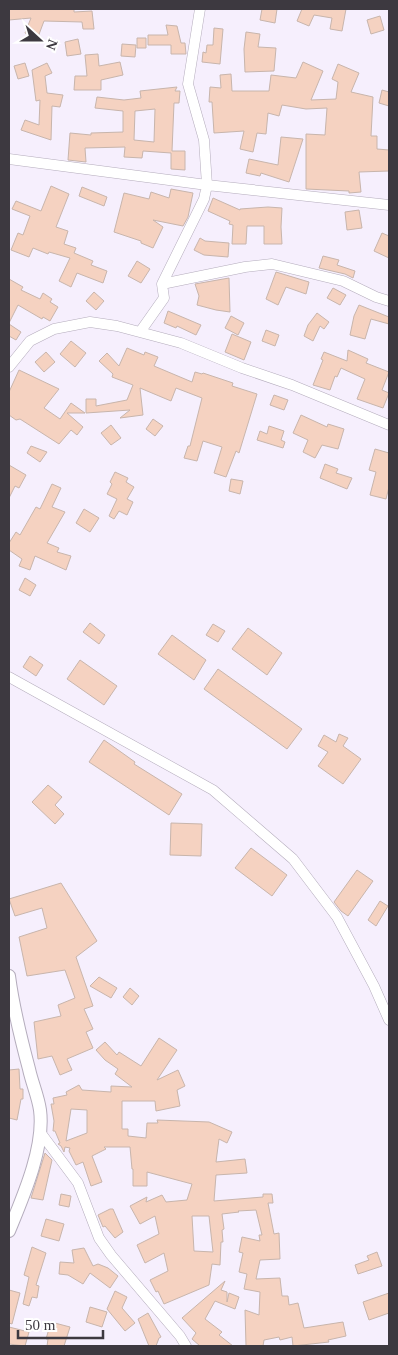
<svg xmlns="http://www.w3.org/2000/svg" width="398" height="1355" font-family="'Times New Roman',serif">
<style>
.building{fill:#f5d2c1;stroke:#c8b5ac;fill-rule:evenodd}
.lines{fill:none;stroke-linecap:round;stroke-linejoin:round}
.minor-casing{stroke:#b4acbc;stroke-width:11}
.tertiary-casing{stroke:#b4acbc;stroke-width:14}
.minor{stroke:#fff;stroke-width:10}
.tertiary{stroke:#fff;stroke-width:12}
</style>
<rect width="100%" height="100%" fill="#f6effd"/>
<!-- building -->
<path class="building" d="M 9,9 L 74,9 L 74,12 L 92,11 L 94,29 L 83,29 L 82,22 L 44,21 L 38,37 L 25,33 L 31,18 L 9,20 Z
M 262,9 L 277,9 L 275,23 L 260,20 Z
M 302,9 L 346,9 L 342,31 L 330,29 L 332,18 L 314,15 L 309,26 L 297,21 Z
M 380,16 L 384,30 L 371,34 L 367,20 Z
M 166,25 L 177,26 L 181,43 L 185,43 L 186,54 L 171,54 L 171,45 L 148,45 L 148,35 L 168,35 Z
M 214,28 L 223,29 L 220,64 L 202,62 L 203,52 L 206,53 L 207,45 L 213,45 Z
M 246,32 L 260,34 L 258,47 L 276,48 L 274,71 L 245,72 L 244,49 Z
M 137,38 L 146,38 L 146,48 L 137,48 Z
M 78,39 L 81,54 L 67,56 L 65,42 Z
M 122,44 L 136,45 L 135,57 L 121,56 Z
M 98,54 L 99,66 L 120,62 L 123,75 L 101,80 L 101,90 L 74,90 L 75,76 L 87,76 L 85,55 Z
M 303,62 L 323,71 L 311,100 L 336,99 L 338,82 L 332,79 L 338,64 L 359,73 L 351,92 L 373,97 L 371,136 L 377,136 L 377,149 L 389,150 L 389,171 L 359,172 L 361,192 L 349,193 L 349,191 L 306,189 L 306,134 L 325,135 L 327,108 L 306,109 L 282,105 L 279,116 L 268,113 L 266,134 L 257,133 L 253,152 L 240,149 L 244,131 L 214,133 L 212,102 L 209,102 L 210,87 L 221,88 L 220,75 L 231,74 L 232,91 L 269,91 L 271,75 L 296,78 Z
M 25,63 L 29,76 L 18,79 L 14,66 Z
M 47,63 L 52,73 L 45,76 L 47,93 L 63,95 L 60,107 L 52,106 L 51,140 L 21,130 L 25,120 L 39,125 L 40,100 L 36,101 L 32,70 Z
M 177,87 L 175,91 L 180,91 L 179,103 L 174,103 L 172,151 L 185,151 L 185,170 L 171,169 L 171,153 L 143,151 L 142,158 L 124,157 L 125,147 L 85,148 L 86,162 L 68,160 L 70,133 L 91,135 L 91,133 L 123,132 L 123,111 L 95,108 L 97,97 L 124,100 L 141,98 L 140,91 ZM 155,109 L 154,142 L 134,140 L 135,111 Z
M 382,90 L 389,92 L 389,106 L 379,103 Z
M 281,137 L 303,139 L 289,182 L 261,173 L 260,176 L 246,173 L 249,159 L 278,165 Z
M 51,186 L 69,194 L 56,227 L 68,231 L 64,244 L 76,248 L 74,253 L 93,261 L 91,265 L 107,271 L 103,283 L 77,273 L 71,287 L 59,281 L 70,258 L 49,252 L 48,254 L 33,248 L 29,257 L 11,250 L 18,233 L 23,235 L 30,216 L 12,209 L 16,201 L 41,211 Z
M 82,187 L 107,197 L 104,206 L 79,196 Z
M 171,189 L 193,193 L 188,217 L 183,226 L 153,220 L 163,227 L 153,248 L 141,243 L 141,241 L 114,232 L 124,193 L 149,199 L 151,192 L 169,198 Z
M 213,198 L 240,210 L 240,209 L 268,207 L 282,208 L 281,227 L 282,244 L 264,244 L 264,226 L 247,226 L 246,244 L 232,244 L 233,225 L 229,224 L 230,221 L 208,211 Z
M 359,210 L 362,228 L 347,230 L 345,212 Z
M 382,233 L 389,236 L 389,258 L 374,251 Z
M 200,238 L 205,241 L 229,243 L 228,257 L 204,255 L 194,250 Z
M 323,256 L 339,260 L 337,265 L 355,271 L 353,278 L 345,274 L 319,268 Z
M 137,261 L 150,269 L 141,283 L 128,276 Z
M 276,272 L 309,282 L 306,294 L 286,287 L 278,305 L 266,299 Z
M 229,278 L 230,312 L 216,310 L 197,305 L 199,296 L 195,284 Z
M 9,279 L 23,287 L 21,290 L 40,299 L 43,293 L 52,299 L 50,302 L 58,307 L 50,321 L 43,317 L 42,319 L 18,305 L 9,323 Z
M 333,288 L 346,295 L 340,305 L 327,298 Z
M 94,292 L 104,301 L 96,310 L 86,301 Z
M 359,305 L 389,317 L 389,324 L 371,319 L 365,339 L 350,335 L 354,316 Z
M 168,311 L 201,325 L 196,335 L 177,326 L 176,328 L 164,323 Z
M 317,313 L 329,322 L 324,329 L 320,326 L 313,341 L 304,336 L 308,325 Z
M 231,316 L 244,323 L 238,335 L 225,328 Z
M 9,324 L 21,332 L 16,340 L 9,336 Z
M 266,330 L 279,335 L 275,346 L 262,341 Z
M 232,334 L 251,342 L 244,360 L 225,352 Z
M 71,341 L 86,353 L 75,367 L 60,354 Z
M 127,348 L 144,355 L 145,352 L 158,357 L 154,366 L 192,382 L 195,372 L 202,374 L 203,373 L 233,383 L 232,386 L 257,394 L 239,453 L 236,451 L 226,477 L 214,473 L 222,447 L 203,441 L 197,461 L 184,458 L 188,446 L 190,446 L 202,398 L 176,388 L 171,401 L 140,388 L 143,415 L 120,418 L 130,410 L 86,413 L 86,399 L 96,399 L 96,406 L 127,400 L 133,385 L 112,377 L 113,374 L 99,361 L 107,353 L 119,366 Z
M 348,350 L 368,359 L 366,363 L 389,372 L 382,390 L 389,393 L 383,408 L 357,399 L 365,379 L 341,368 L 337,377 L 335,376 L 330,390 L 313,385 L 323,360 L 321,359 L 324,352 L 347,361 Z
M 46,352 L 55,362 L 44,372 L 35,362 Z
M 19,370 L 59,389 L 44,408 L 60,419 L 71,403 L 85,413 L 67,413 L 83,427 L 77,435 L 71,430 L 59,444 L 20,419 L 16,420 L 9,415 L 9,392 Z
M 274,395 L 288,400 L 284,410 L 270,405 Z
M 301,415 L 327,427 L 328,424 L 344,429 L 338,449 L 322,445 L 315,458 L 303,452 L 308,440 L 293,433 Z
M 153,419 L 163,426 L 155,436 L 146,429 Z
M 111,425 L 121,438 L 111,445 L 101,433 Z
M 269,426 L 284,431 L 281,440 L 285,442 L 283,448 L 257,440 L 260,431 L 267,434 Z
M 31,446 L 47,452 L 40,462 L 27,453 Z
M 375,449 L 389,453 L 389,487 L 386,499 L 370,495 L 376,472 L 369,470 Z
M 325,464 L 338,469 L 336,473 L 352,478 L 347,489 L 320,478 Z
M 9,465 L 26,475 L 19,488 L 15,486 L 9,498 Z
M 115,472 L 128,478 L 126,482 L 134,487 L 127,499 L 133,502 L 127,515 L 119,511 L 114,519 L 109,516 L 117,499 L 107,494 L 112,484 L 110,482 Z
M 231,479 L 243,481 L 240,494 L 229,491 Z
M 52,484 L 61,488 L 52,507 L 65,512 L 47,543 L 59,548 L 57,552 L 71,556 L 66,570 L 35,556 L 30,570 L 19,566 L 22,559 L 9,550 L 9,543 L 16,532 L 20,535 L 36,507 L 40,509 Z
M 84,509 L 99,518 L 90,532 L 76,523 Z
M 25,578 L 36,585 L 30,596 L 19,590 Z
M 90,623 L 105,635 L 99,644 L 83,632 Z
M 213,624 L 225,631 L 218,642 L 206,635 Z
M 248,628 L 282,653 L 267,675 L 232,649 Z
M 172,635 L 206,660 L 194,680 L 158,654 Z
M 30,656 L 43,665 L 36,676 L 23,667 Z
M 80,660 L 117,686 L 104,705 L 67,679 Z
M 218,669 L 302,729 L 287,749 L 204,689 Z
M 339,734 L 348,738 L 343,746 L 361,759 L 343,784 L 318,766 L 328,752 L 318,746 L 324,735 L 336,742 Z
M 104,740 L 135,762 L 134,764 L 182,794 L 169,815 L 89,762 Z
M 48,785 L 62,797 L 55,805 L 64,814 L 55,824 L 32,802 Z
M 171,823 L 202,824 L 201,856 L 170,855 Z
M 251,848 L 287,875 L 272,896 L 235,868 Z
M 357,870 L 373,881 L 348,916 L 341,911 L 334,902 Z
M 61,883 L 97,941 L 76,957 L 93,1006 L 84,1009 L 93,1029 L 86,1032 L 93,1048 L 67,1059 L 72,1070 L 60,1075 L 52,1056 L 38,1059 L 34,1022 L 61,1016 L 58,1005 L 75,998 L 65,970 L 27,976 L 19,937 L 47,928 L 42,908 L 15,916 L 9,899 Z
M 380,901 L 388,906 L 376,926 L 368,920 Z
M 99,977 L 117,988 L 111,998 L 90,986 Z
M 130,988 L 139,996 L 132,1005 L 123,997 Z
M 159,1038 L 177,1050 L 157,1080 L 178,1070 L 185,1086 L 177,1090 L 180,1106 L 156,1111 L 155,1101 L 122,1101 L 122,1129 L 128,1129 L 128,1136 L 146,1138 L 147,1123 L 158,1123 L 157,1120 L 209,1122 L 232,1132 L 227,1143 L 219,1139 L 216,1162 L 245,1159 L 247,1173 L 216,1175 L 214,1201 L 263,1197 L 263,1194 L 272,1194 L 273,1203 L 268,1203 L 274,1234 L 279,1233 L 280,1259 L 260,1260 L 256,1279 L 280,1278 L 282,1296 L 288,1296 L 289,1305 L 298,1303 L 304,1328 L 343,1322 L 346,1336 L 328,1340 L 329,1342 L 293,1346 L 292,1337 L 280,1340 L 279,1337 L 264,1340 L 263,1346 L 246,1346 L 245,1310 L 259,1315 L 260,1292 L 244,1289 L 247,1274 L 239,1272 L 243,1253 L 239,1252 L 242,1237 L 260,1241 L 259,1235 L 262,1235 L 256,1210 L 238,1211 L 239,1212 L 222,1214 L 224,1229 L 222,1230 L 223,1242 L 221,1242 L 220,1265 L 212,1264 L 209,1285 L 164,1304 L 158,1291 L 156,1292 L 150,1280 L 168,1271 L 164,1253 L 145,1263 L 137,1245 L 159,1234 L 155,1216 L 140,1224 L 130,1206 L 147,1197 L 146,1202 L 162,1195 L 166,1202 L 187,1200 L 192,1184 L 147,1172 L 147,1186 L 133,1186 L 133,1169 L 132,1169 L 130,1147 L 104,1147 L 106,1149 L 92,1156 L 102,1182 L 91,1186 L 83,1162 L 76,1165 L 69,1151 L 70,1148 L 65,1147 L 64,1152 L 61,1146 L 58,1144 L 60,1143 L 55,1131 L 53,1131 L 54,1121 L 51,1104 L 54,1104 L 53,1098 L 67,1095 L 66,1092 L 79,1085 L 82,1090 L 111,1092 L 111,1086 L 132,1087 L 115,1074 L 118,1069 L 105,1060 L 96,1050 L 105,1042 L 117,1055 L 119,1052 L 141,1066 ZM 71,1109 L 87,1110 L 87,1133 L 66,1141 ZM 192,1216 L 209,1216 L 213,1252 L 194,1251 Z
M 19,1069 L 20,1089 L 23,1089 L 23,1099 L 21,1099 L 17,1120 L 9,1118 L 9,1070 Z
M 45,1153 L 52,1160 L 43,1200 L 31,1198 Z
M 61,1194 L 71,1196 L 69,1207 L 59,1205 Z
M 110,1209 L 113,1209 L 123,1232 L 115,1238 L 105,1226 L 103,1227 L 98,1215 Z
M 46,1219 L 64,1224 L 59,1241 L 41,1236 Z
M 32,1247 L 46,1253 L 36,1285 L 39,1286 L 37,1298 L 32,1297 L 29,1306 L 23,1304 L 29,1277 L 24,1275 Z
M 84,1248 L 93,1266 L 98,1264 L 108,1268 L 118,1276 L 110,1288 L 90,1273 L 83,1284 L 68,1275 L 59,1274 L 60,1262 L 74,1263 L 72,1250 Z
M 377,1252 L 382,1266 L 358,1274 L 355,1265 L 369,1260 L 367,1256 Z
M 225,1281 L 221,1290 L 227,1292 L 227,1302 L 229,1293 L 239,1297 L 235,1309 L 215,1301 L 205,1319 L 222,1332 L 219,1335 L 233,1346 L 200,1346 L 192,1339 L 196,1333 L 182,1318 Z
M 9,1290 L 20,1293 L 12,1324 L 9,1323 Z
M 115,1291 L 127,1297 L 122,1308 L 135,1323 L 125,1331 L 107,1309 Z
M 389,1293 L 389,1313 L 369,1320 L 363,1302 Z
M 90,1307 L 107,1312 L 102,1327 L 86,1322 Z
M 148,1313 L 161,1337 L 159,1338 L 156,1346 L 149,1346 L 138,1319 Z
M 51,1322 L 70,1327 L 64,1346 L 47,1346 L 48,1339 L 46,1339 Z
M 9,1327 L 29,1332 L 25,1346 L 9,1344 Z"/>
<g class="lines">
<!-- minor casing -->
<g class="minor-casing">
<path id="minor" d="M 9,159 L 207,185 L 389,205
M 162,284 L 245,267 L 272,264 L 343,281 L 376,297 L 389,301
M 140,332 L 164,298 L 162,284 L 204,199 L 207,185 L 204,140 L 188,84 L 200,9
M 9,367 L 30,341 L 54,329 L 90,322 L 117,326 L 181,343 L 242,368 L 292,385 L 389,425
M 9,677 L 213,790 L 293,859 L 337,917 L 374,986 L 389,1020
M 40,1132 L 78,1183 L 99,1238 L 111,1255 L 180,1336 L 186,1346"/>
</g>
<!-- tertiary casing -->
<g class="tertiary-casing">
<path id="tertiary" d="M 9,976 C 13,1007 21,1039 29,1069 C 32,1083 38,1096 40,1110 C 45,1147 23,1197 9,1231"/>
</g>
<!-- minor -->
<use href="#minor" class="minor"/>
<!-- tertiary -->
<use href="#tertiary" class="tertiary"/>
</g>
<!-- border -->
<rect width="398" height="1355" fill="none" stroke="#3d3940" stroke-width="20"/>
<!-- north arrow -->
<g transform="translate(40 40) rotate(111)" stroke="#ffffff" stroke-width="4" paint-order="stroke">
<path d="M0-4L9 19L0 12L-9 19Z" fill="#3d3940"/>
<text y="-8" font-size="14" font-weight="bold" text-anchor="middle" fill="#3d3940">N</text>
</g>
<!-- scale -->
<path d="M18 1330v8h85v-8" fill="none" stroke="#3d3940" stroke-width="2.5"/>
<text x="25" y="1330" font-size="15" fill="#3d3940" stroke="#ffffff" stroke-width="4" paint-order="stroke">50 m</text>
</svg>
